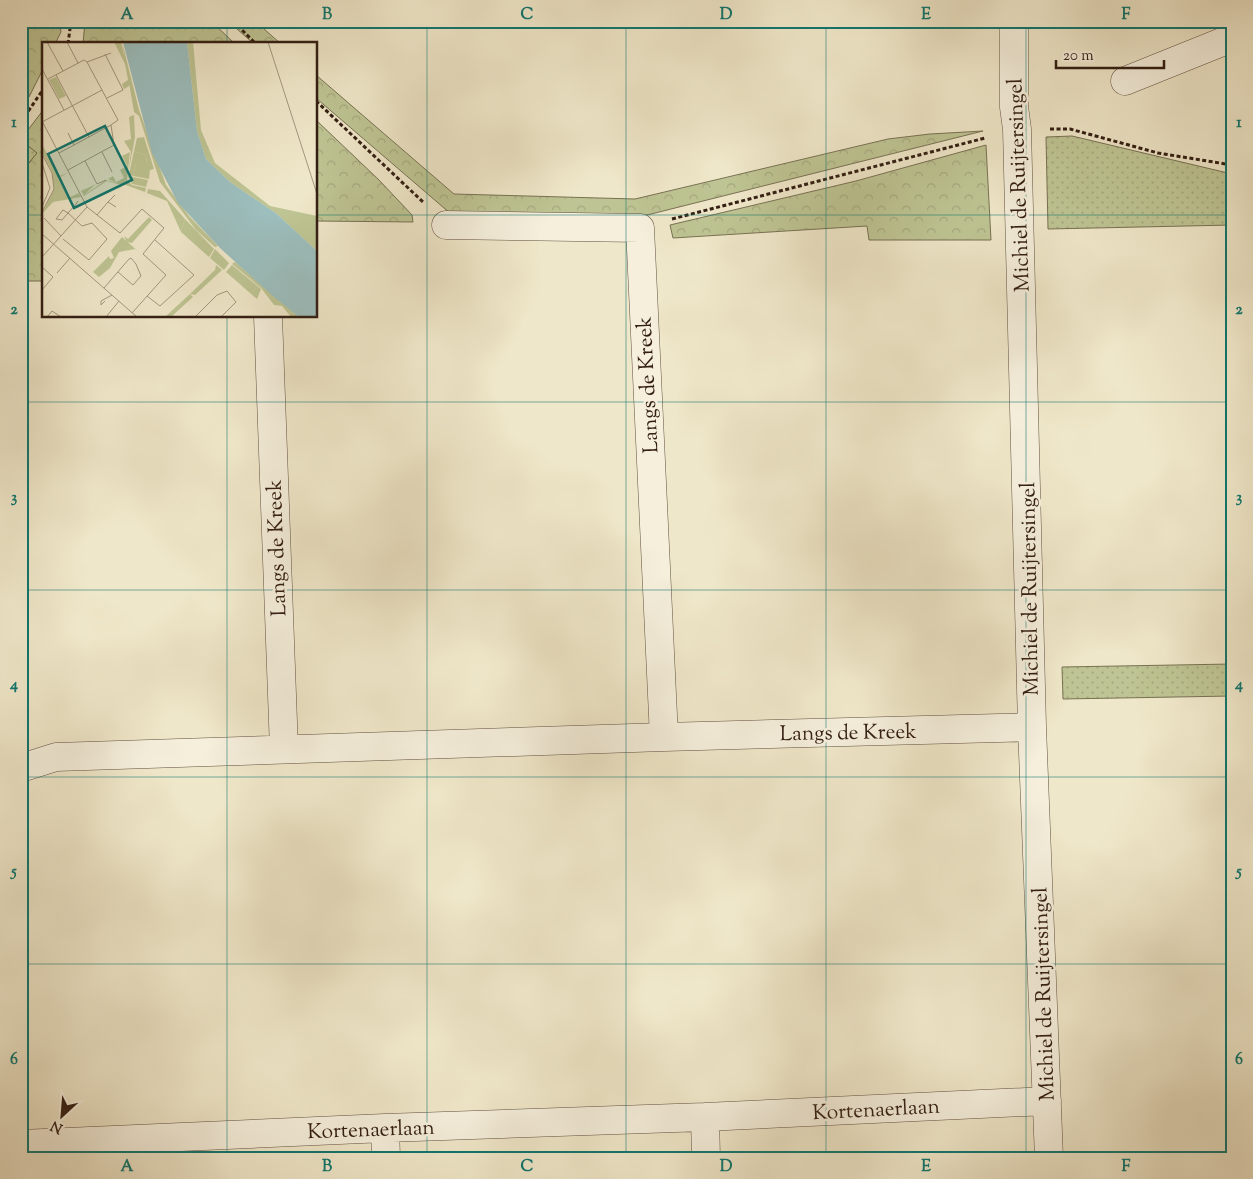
<svg xmlns="http://www.w3.org/2000/svg" width="1253" height="1179" font-family="'Sorts Mill Goudy',serif">
<style>
.green{fill:url(#green-dots);stroke:#787153}
.forest{fill:url(#forest-crowns);stroke:#787153}
.lines{fill:none;stroke-linecap:round;stroke-linejoin:round}
.minor-casing{stroke:#625040;stroke-width:29}
.path{stroke:#331e13;stroke-width:3;stroke-dasharray:4 2.5;stroke-linecap:butt}
.minor{stroke:#f5efdc;stroke-width:28}
.grid{fill:none;stroke:#0f766e;stroke-width:1;stroke-opacity:0.55}
.labels{text-anchor:middle;stroke-width:5;stroke-linejoin:round;paint-order:stroke}
.street-label{font-size:21px;fill:#331e13;stroke:#f5efdc}
.inset-road{fill:none;stroke:#a49780;stroke-width:1}
.view{fill:#0f766e;fill-opacity:0.15;stroke:#0f766e;stroke-width:2.5}
.inset-edge{fill:none;stroke:#331e13;stroke-width:2.5}
.neatline{fill:none;stroke:#0f766e;stroke-width:2}
.grid-label{font-size:16px;text-anchor:middle;font-weight:bold;fill:#0f766e}
</style>
<defs>
<pattern id="green-dots" width="8" height="8" patternUnits="userSpaceOnUse" patternTransform="scale(1.25)"><rect width="8" height="8" fill="#bec493"/><path d="M2 2h.1M6 6h.1" fill="none" stroke="#a4a87e" stroke-width="1.8" stroke-linecap="round"/></pattern>
<pattern id="forest-crowns" width="20" height="18" patternUnits="userSpaceOnUse" patternTransform="scale(1.25)"><rect width="20" height="18" fill="#bec493"/><path d="M2 6a3 3 0 1 1 6 0M12 15a3 3 0 1 1 6 0" fill="none" stroke="#a4a87e"/></pattern>
</defs>
<rect width="100%" height="100%" fill="#efe7c9"/>
<filter id="stains"><feTurbulence type="fractalNoise" baseFrequency=".004" numOctaves="4"/><feColorMatrix values="0 0 0 0 .2 0 0 0 0 .09 0 0 0 0 .02 0 0 0 .5 -.17"/></filter>
<radialGradient id="worn" r=".72"><stop offset=".6" stop-color="#630" stop-opacity="0"/><stop offset="1" stop-color="#630" stop-opacity=".3"/></radialGradient>
<!-- green -->
<path class="green" d="M 1072,136 L 1232,174 L 1232,225 L 1048,229 L 1046,137 Z
M 21,140 L 37,153 L 21,173 Z
M 1232,664 L 1232,696 L 1063,699 L 1062,667 Z"/>
<!-- forest -->
<path class="forest" d="M 21,21 L 59,21 L 61,32 L 55,44 L 44,44 L 44,67 L 29,97 L 21,92 Z
M 85,21 L 211,21 L 235,44 L 83,44 Z
M 228,21 L 255,21 L 281,44 L 254,44 Z
M 316,75 L 454,194 L 635,199 L 888,139 L 930,134 L 983,131 L 639,217 L 451,214 L 316,98 Z
M 44,109 L 44,281 L 21,281 L 21,173 L 37,153 L 21,140 L 21,139 Z
M 316,120 L 379,180 L 412,215 L 413,222 L 316,221 Z
M 986,145 L 991,240 L 869,240 L 867,226 L 673,238 L 670,225 L 856,181 Z"/>
<g class="lines">
<!-- minor casing -->
<g class="minor-casing">
<path id="minor" d="M 1014,21 L 1014,107 L 1017,129 L 1032,727 L 1049,1158
M 1125,81 L 1232,38
M 446,225 L 640,228 L 664,737
M 268,316 L 284,749
M 21,768 L 56,757 L 664,737 L 1032,727
M 705,1117 L 1047,1101
M 385,1128 L 386,1158
M 21,1144 L 385,1128 L 705,1117 L 706,1158"/>
</g>
<!-- path -->
<path class="path" d="M 233,21 L 256,44
M 68,44 L 71,21
M 316,101 L 423,202
M 21,112 L 26,116
M 21,122 L 44,88
M 1050,129 L 1070,129 L 1158,153 L 1232,165
M 672,219 L 985,138"/>
<!-- minor -->
<use href="#minor" class="minor"/>
</g>
<!-- grid -->
<path class="grid" d="M 227,21 L 227,44M 427,21 L 427,1158M 626,21 L 626,1158M 826,21 L 826,1158M 1026,21 L 1026,1158M 21,215 L 44,215M 316,215 L 1232,215M 227,316 L 227,1158M 21,402 L 1232,402M 21,590 L 1232,590M 21,777 L 1232,777M 21,964 L 1232,964"/>
<g class="labels">
<!-- street labels -->
<g class="street-label">
<text transform="translate(1018 185) rotate(-92)" y="7">Michiel de Ruijtersingel</text>
<text transform="translate(647 385) rotate(-93)" y="7">Langs de Kreek</text>
<text transform="translate(276 548) rotate(-92)" y="7">Langs de Kreek</text>
<text transform="translate(1029 589) rotate(-91)" y="7">Michiel de Ruijtersingel</text>
<text transform="translate(848 732) rotate(-1)" y="7">Langs de Kreek</text>
<text transform="translate(1043 994) rotate(-92)" y="7">Michiel de Ruijtersingel</text>
<text transform="translate(876 1109) rotate(-3)" y="7">Kortenaerlaan</text>
<text transform="translate(371 1129) rotate(-2)" y="7">Kortenaerlaan</text>
</g>
</g>
<!-- overview -->
<g transform="translate(42 42)">
<rect width="275" height="275" fill="#efe7c9"/>
<path d="M 72,0 L 79,0 L 88,38 L 87,44 L 82,47 L 80,42 L 86,38 L 83,22 ZM 80,0 L 97,68 L 124,143 L 147,174 L 176,204 L 173,205 L 154,188 L 118,140 L 97,74 L 92,70 ZM 145,0 L 151,0 L 159,88 L 173,121 L 228,164 L 275,174 L 275,209 L 235,172 L 188,140 L 164,117 L 155,89 ZM 14,35 L 24,54 L 17,57 L 7,38 ZM 92,73 L 93,95 L 86,132 L 89,110 L 82,99 L 89,97 L 87,75 ZM 102,95 L 112,127 L 108,128 L 107,137 L 91,134 L 94,121 L 105,121 L 104,114 L 92,109 L 95,96 ZM 0,102 L 17,134 L 26,131 L 16,136 L 26,156 L 37,151 L 39,155 L 11,160 L 0,172 L 12,147 L 10,130 L 0,110 ZM 143,177 L 172,207 L 167,215 L 139,190 ZM 80,195 L 99,212 L 93,207 L 77,210 L 68,226 L 57,235 L 51,230 L 67,214 L 68,217 L 72,216 L 69,209 ZM 193,220 L 205,230 L 257,275 L 249,275 L 240,264 L 232,263 L 219,246 L 190,222 ZM 190,223 L 219,247 L 215,257 L 184,230 Z" fill="#bec493"/>
<path d="M 92,109 L 104,114 L 105,121 L 94,121 L 91,134 L 87,132 ZM 88,110 L 85,138 L 90,143 L 104,146 L 103,150 L 81,142 L 76,148 L 79,143 L 65,139 L 42,154 L 39,149 L 54,142 L 42,153 L 64,138 L 75,141 L 66,137 L 71,134 L 74,140 L 82,136 L 78,128 L 85,124 L 80,114 ZM 86,134 L 106,138 L 104,145 L 90,142 ZM 106,147 L 118,149 L 143,177 L 139,190 L 125,159 L 105,151 ZM 107,175 L 110,178 L 90,201 L 85,200 L 82,194 L 86,197 ZM 173,207 L 187,221 L 182,228 L 168,216 ZM 174,223 L 180,228 L 153,253 L 148,252 L 173,228 ZM 148,252 L 151,255 L 129,275 L 123,275 Z" fill="#bec493"/>
<path d="M 81,0 L 145,0 L 155,89 L 164,117 L 188,140 L 235,172 L 275,209 L 274,275 L 257,275 L 232,255 L 179,207 L 136,161 L 110,111 Z" fill="#9cbebd"/>
<path class="inset-road" d="M 5,0 L 21,29M 25,0 L 36,21M 226,0 L 275,152M 63,12 L 81,48 L 65,56M 45,20 L 69,11M 0,27 L 22,68M 14,33 L 47,95M 6,37 L 42,18 L 45,20M 0,79 L 45,165 L 78,191 L 100,167 L 122,186 L 101,212 L 124,233 L 90,271M 0,80 L 60,48M 26,91 L 32,103 L 69,83M 60,110 L 70,130M 17,111 L 32,103M 0,112 L 10,131 L 12,147 L 0,170M 43,119 L 55,142 L 64,138M 0,121 L 8,146 L 0,165M 26,128 L 72,103 L 69,83 L 76,78 L 45,20M 73,153 L 66,160 L 74,165M 55,173 L 66,160M 2,176 L 19,194M 0,192 L 95,275M 21,197 L 47,218 L 65,197 L 50,181 L 40,184 L 26,171 L 21,168 L 14,177 L 20,178 L 26,171 L 34,162 L 36,159M 0,215 L 45,165M 0,225 L 11,235 L 0,248M 15,231 L 28,216M 62,246 L 87,217 L 89,216 L 94,222 L 99,234 L 91,243 L 76,230M 105,254 L 118,264 L 152,233 L 113,198M 63,259 L 59,263 L 59,259 L 70,253M 5,275 L 10,269 L 19,275M 64,275 L 77,259M 153,275 L 175,253 L 185,249 L 194,260 L 179,275"/>
<path class="view" d="M 63,84 L 90,138 L 32,166 L 6,112 Z"/>
<rect width="275" height="275" class="inset-edge"/>
</g>
<!-- margin -->
<rect width="1253" height="1179" fill="none" stroke="#efe7c9" stroke-width="55"/>
<!-- north arrow -->
<g transform="translate(62 1116) rotate(206)" stroke="#f5efdc" stroke-width="4" paint-order="stroke">
<path d="M0-4L9 19L0 12L-9 19Z" fill="#331e13"/>
<text y="-8" font-size="14" font-weight="bold" text-anchor="middle" fill="#331e13">N</text>
</g>
<!-- scale -->
<path d="M1056 60v8h108v-8" fill="none" stroke="#331e13" stroke-width="2.5"/>
<text x="1063" y="60" font-size="15" fill="#331e13" stroke="#f5efdc" stroke-width="4" paint-order="stroke">20 m</text>
<rect x="28" y="28" width="1198" height="1124" class="neatline"/>
<g class="grid-label">
<text x="127" y="19">A</text>
<text x="327" y="19">B</text>
<text x="527" y="19">C</text>
<text x="726" y="19">D</text>
<text x="926" y="19">E</text>
<text x="1126" y="19">F</text>
<text x="14" y="127">1</text>
<text x="1239" y="127">1</text>
<text x="14" y="314">2</text>
<text x="1239" y="314">2</text>
<text x="14" y="502">3</text>
<text x="1239" y="502">3</text>
<text x="14" y="689">4</text>
<text x="1239" y="689">4</text>
<text x="14" y="876">5</text>
<text x="1239" y="876">5</text>
<text x="14" y="1064">6</text>
<text x="1239" y="1064">6</text>
<text x="127" y="1171">A</text>
<text x="327" y="1171">B</text>
<text x="527" y="1171">C</text>
<text x="726" y="1171">D</text>
<text x="926" y="1171">E</text>
<text x="1126" y="1171">F</text>
</g>
<rect width="100%" height="100%" filter="url(#stains)"/>
<rect width="100%" height="100%" fill="url(#worn)"/>
</svg>
